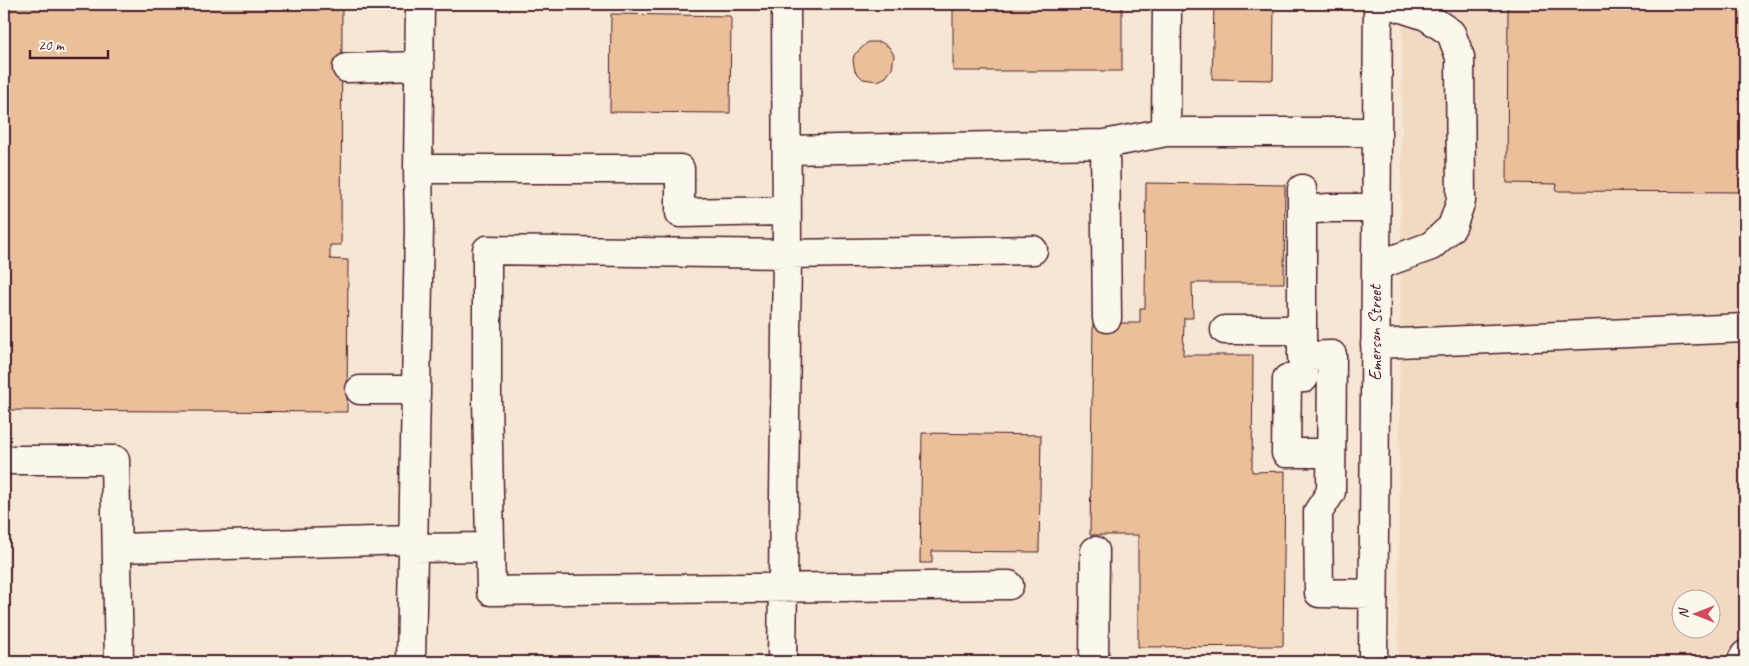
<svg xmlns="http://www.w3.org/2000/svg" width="1749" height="666" font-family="Caveat,sans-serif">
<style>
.built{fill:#f2dac2;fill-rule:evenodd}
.building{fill:#eabf9a;stroke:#4a1f2b}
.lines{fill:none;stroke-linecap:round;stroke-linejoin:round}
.minor-casing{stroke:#4a1f2b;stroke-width:31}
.minor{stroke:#fbf7ec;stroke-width:28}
.labels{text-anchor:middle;stroke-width:5;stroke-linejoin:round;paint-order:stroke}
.street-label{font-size:18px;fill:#4a1f2b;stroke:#fbf7ec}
</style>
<rect width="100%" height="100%" fill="#f6e6d3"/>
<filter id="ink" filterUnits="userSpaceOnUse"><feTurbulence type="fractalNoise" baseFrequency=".02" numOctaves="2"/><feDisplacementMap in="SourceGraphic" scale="10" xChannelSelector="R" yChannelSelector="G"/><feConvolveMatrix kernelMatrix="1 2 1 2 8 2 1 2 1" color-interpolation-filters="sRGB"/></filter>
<g filter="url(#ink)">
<!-- built -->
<path class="built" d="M 1403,4 L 1745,4 L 1745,662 L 1399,662 L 1398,654 ZM 1682,598 L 1712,598 L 1712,628 L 1682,628 Z"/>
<!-- building -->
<path class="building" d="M 4,4 L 342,4 L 341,245 L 330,245 L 330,259 L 348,260 L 347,412 L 4,410 Z
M 953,4 L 1122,4 L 1122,71 L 953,71 Z
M 1214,4 L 1274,4 L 1273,80 L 1212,79 Z
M 1508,4 L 1745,4 L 1745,192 L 1556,191 L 1557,184 L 1507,183 Z
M 611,14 L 731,16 L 730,113 L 610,112 Z
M 868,42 L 881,42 L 889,47 L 894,55 L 892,69 L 886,77 L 878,81 L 863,79 L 855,71 L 853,61 L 854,55 Z
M 1146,183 L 1285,185 L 1284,283 L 1192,283 L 1193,318 L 1184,318 L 1183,355 L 1253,355 L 1252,472 L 1285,471 L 1283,646 L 1138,647 L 1138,535 L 1090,535 L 1093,323 L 1140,323 L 1140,308 L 1145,308 Z
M 922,433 L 1041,435 L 1039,552 L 932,551 L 932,563 L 920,563 Z"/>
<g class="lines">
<!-- minor casing -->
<g class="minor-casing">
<path id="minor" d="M 347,68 L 420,66
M 1166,132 L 1167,4
M 1105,144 L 1107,318
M 787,150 L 1105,144 L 1166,132 L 1377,132
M 418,169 L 680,169 L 680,213 L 787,211
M 1302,189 L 1302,330
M 1302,210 L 1329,208 L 1376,208
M 1376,266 L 1431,246 L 1452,227 L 1461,201 L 1460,57 L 1451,33 L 1426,16 L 1389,4
M 1225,330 L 1302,330 L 1302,356 L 1332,355 L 1331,492 L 1318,512 L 1319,593 L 1373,594
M 1375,344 L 1745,328
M 1302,356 L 1304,378 L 1287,379 L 1286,453 L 1331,453
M 360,390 L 416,390
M 4,460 L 115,460 L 119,662
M 117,548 L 413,540
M 413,548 L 490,547
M 1009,585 L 491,591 L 487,399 L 487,250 L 787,254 L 1033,250
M 411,662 L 419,228 L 418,169 L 420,4
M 782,662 L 787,254 L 786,4
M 1094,662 L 1095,551
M 1373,662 L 1378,4
M 1741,662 L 1745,655"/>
</g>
<!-- minor -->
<use href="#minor" class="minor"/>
</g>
</g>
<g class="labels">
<!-- street labels -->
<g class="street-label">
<text transform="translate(1375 333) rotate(-90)" y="6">Emerson Street</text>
</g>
</g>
<!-- margin -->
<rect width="1749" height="666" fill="none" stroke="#fbf7ec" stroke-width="20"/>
<rect x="10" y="10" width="1729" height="646" fill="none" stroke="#4a1f2b" stroke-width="2" filter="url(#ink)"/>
<!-- north arrow -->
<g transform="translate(1696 614) rotate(270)"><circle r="24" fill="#fbf7ec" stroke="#b4a19f"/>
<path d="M0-4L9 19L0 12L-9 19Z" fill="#d1495b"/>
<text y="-8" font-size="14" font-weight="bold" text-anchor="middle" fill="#4a1f2b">N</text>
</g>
<!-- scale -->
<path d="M30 50v8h78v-8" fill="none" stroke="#4a1f2b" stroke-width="2.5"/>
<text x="38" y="50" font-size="15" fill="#4a1f2b" stroke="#fbf7ec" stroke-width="4" paint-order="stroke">20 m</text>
</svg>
